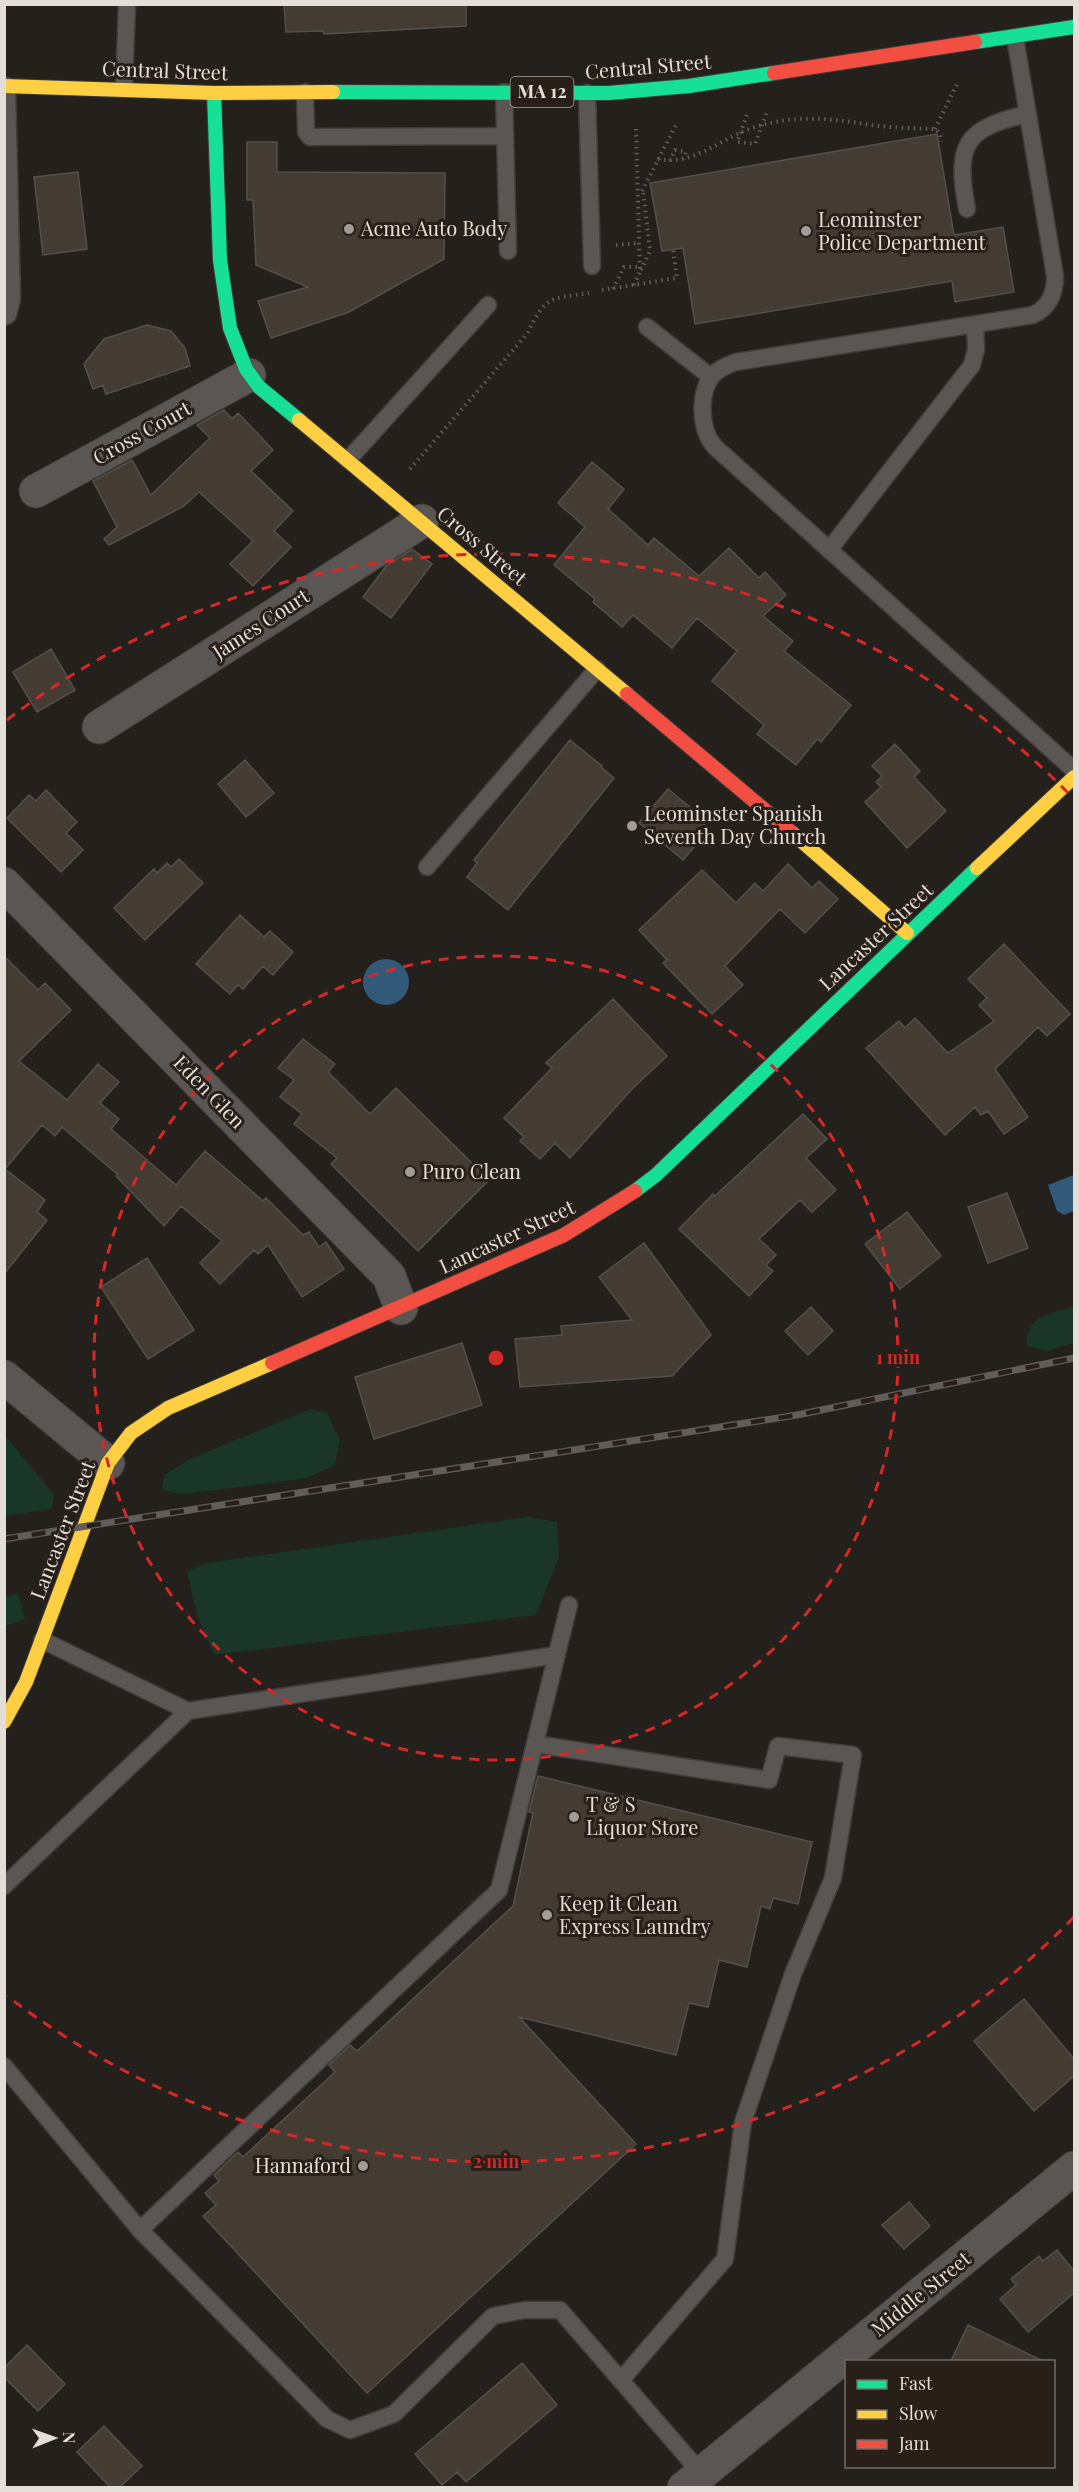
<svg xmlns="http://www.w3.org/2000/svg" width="1079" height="2492" font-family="'Playfair Display',serif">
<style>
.green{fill:#193628}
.water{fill:#325a78}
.building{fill:#443b33;stroke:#54504c;stroke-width:1.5}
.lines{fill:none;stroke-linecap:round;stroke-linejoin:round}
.lane-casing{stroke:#403c39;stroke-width:19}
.street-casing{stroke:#403c39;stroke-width:35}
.fast-casing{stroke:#403c39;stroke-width:16}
.slow-casing{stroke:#403c39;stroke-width:16}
.jam-casing{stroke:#403c39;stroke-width:16}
.path{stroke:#615e5c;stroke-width:4;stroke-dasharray:1.5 4.5;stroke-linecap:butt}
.lane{stroke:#5a5653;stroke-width:16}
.street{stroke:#5a5653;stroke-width:33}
.fast{stroke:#16e098;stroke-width:14}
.slow{stroke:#ffcf43;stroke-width:14}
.jam{stroke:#f24e42;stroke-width:14}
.rail-casing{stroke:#605d5b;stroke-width:7}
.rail{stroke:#281f18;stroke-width:4.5;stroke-dasharray:14;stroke-linecap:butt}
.ring{fill:none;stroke:#d62828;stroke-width:3;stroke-dasharray:10 8}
.poi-dot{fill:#a19c97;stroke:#281f18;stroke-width:2}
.labels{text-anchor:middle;stroke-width:6;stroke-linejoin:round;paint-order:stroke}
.shield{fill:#281f18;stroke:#aca59f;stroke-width:1.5}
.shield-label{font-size:18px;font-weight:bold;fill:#e4ded9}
.street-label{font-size:20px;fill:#e4ded9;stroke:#281f18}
.poi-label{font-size:20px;fill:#e4ded9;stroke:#281f18;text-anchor:start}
.centre{fill:#d62828;stroke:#281f18;stroke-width:3}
.ring-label{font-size:18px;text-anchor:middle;font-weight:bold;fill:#d62828;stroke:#281f18;stroke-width:6;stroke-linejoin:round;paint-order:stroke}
</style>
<rect width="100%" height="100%" fill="#24201c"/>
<!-- green -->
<path class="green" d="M 1074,1307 L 1074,1343 L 1047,1351 L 1027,1346 C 1025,1316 1051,1313 1074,1307 Z
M 311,1409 L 327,1413 L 340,1440 L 335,1465 L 307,1478 L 192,1493 L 173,1493 L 162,1489 L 164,1475 L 190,1459 Z
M 5,1437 L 9,1440 L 54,1495 L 52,1509 L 5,1516 Z
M 528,1517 L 557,1522 L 559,1557 L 536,1615 L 214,1655 L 197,1615 L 187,1571 L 207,1563 Z
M 18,1594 L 25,1619 L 5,1626 L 5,1596 Z"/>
<!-- water -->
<path class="water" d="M363 982a23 23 0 1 1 46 0a23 23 0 1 1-46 0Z
M 1074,1175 L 1074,1211 L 1064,1215 L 1057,1211 L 1048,1185 Z"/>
<!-- building -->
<path class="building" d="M 284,4 L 466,4 L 466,26 L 324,34 L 323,31 L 286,32 Z
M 937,134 L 954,235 L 1003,227 L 1014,292 L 955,302 L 952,281 L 695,324 L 683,248 L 662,251 L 650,183 Z
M 247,142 L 277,142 L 277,172 L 445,173 L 444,259 L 349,312 L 271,338 L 258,301 L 308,287 L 256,265 L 253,200 L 247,200 Z
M 78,172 L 87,249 L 43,255 L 34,177 Z
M 147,325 L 171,331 L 185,348 L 190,366 L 106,394 L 103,385 L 93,389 L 84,364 L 104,339 Z
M 224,410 L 232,419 L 238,413 L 273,450 L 251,471 L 293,511 L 274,531 L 291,547 L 253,586 L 230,564 L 253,541 L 199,492 L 184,506 L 109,545 L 104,539 L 117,527 L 93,481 L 132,460 L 151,495 L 210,438 L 197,425 Z
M 592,462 L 624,489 L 608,509 L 648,545 L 654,538 L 699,576 L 729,548 L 759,578 L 765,572 L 786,595 L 763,616 L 793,641 L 784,651 L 851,705 L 821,742 L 817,739 L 796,765 L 757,734 L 764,725 L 712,681 L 737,651 L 697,618 L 672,648 L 633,615 L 622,627 L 593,602 L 595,599 L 554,565 L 585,527 L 558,503 Z
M 412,549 L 432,564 L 391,618 L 363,597 L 386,566 Z
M 51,649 L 75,690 L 37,712 L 13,672 Z
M 570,740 L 602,766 L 601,767 L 614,778 L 508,910 L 467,877 L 477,863 L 474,860 Z
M 895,744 L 920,771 L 914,777 L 946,811 L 907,848 L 865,802 L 881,787 L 876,782 L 882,776 L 872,766 Z
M 245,760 L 274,793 L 246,817 L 218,784 Z
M 668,789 L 707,821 L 704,825 L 709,830 L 683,860 L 639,823 Z
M 46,790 L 77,822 L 66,833 L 83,850 L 61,872 L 7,818 L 29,795 L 36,801 Z
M 179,859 L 203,883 L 145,940 L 114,908 L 154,869 L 157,873 L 167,863 L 171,867 Z
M 788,864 L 812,888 L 819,881 L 838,899 L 805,933 L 780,909 L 725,966 L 743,985 L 712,1014 L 663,963 L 667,960 L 639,930 L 702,870 L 736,903 L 755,883 L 763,891 Z
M 240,915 L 264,937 L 270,931 L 293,952 L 273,975 L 263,966 L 243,989 L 238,985 L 230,994 L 196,964 Z
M 1004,944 L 1070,1014 L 1047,1036 L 1038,1027 L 995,1069 L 1028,1117 L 1004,1134 L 988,1111 L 981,1115 L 975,1107 L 945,1135 L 866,1048 L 899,1021 L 905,1028 L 915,1018 L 948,1053 L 994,1021 L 979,1005 L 987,998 L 968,979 Z
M 4,956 L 38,990 L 45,983 L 71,1010 L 19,1061 L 67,1100 L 98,1064 L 119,1082 L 100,1103 L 119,1119 L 111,1129 L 176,1185 L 205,1151 L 263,1201 L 266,1198 L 303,1235 L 309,1232 L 319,1247 L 326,1242 L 344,1269 L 302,1297 L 268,1245 L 258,1254 L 254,1250 L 220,1284 L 200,1263 L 222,1241 L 181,1206 L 164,1226 L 116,1176 L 117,1174 L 62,1127 L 55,1136 L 42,1125 L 5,1169 L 45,1200 L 37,1212 L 47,1220 L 4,1274 Z
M 613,999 L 667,1056 L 632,1089 L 570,1158 L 555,1143 L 540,1159 L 520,1141 L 524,1137 L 504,1118 L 552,1068 L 546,1063 Z
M 303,1039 L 335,1064 L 328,1072 L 370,1114 L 396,1088 L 489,1180 L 418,1251 L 331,1164 L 337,1158 L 294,1124 L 302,1114 L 280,1097 L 294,1080 L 278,1068 Z
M 803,1114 L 827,1139 L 806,1158 L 836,1190 L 812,1212 L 800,1200 L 759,1239 L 776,1255 L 766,1265 L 773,1271 L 749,1296 L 679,1229 L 713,1194 L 715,1196 Z
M 1007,1193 L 1028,1248 L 988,1263 L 968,1207 Z
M 907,1212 L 941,1256 L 900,1289 L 865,1244 Z
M 644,1243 L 711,1335 L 672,1376 L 520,1387 L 515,1339 L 562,1335 L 561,1326 L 632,1320 L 599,1277 Z
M 147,1258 L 194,1330 L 148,1359 L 101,1287 Z
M 811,1307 L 833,1331 L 808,1355 L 785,1331 Z
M 462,1343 L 482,1405 L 374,1439 L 355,1377 Z
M 538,1776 L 812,1842 L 798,1904 L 773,1898 L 770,1909 L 761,1906 L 747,1967 L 719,1960 L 708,2007 L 689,2003 L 676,2055 L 519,2017 L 636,2144 L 367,2393 L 203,2216 L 216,2205 L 205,2193 L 219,2181 L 214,2175 L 238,2152 L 243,2157 L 335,2072 L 329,2065 L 350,2045 L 357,2051 L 513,1906 L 533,1813 L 529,1812 Z
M 1024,1999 L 1074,2059 L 1074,2076 L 1034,2111 L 974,2041 Z
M 909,2202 L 930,2226 L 904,2249 L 882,2225 Z
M 1057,2250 L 1074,2271 L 1074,2293 L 1028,2332 L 1000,2299 L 1016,2285 L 1011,2279 L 1039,2256 L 1043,2261 Z
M 968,2325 L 1043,2361 L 951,2361 Z
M 27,2345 L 65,2384 L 38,2411 L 4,2377 L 4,2368 Z
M 522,2363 L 557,2405 L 466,2482 L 457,2472 L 442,2485 L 415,2454 Z
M 104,2426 L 142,2466 L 120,2487 L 110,2487 L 77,2452 Z"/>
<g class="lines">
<!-- lane casing -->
<g class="lane-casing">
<path id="lane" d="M 1015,37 L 1055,276 C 1055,293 1050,307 1033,315 L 736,362 C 727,365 718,369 712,376 C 698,394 700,431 715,447 L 1074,770
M 124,88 L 127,4
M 305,92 L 306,132 L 310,137 L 505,136
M 504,92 L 508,251
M 587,93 L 592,266
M 967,209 C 955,145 964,128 1028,114
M 4,317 L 8,315 L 12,299 L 7,86
M 647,327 L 711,377
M 348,460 L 488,305
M 829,550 L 972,365 L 976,349 L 975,324
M 427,867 L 597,669
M 42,1640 L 188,1711
M 535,1744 L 769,1780 L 778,1746 L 853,1755 L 833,1878 L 793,1974 L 743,2122 L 725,2259 L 621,2380
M 4,1886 L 188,1711 L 557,1655
M 4,2066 L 140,2230 L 327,2419 L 350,2430 L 394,2414 L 493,2316 L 525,2310 L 560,2310 L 701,2473
M 140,2230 L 499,1890 L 569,1605"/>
</g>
<!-- street casing -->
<g class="street-casing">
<path id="street" d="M 36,491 L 249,375
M 99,727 L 422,521
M 4,884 L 389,1276 L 401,1308
M 4,1377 L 108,1463
M 684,2488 L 1074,2168"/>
</g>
<!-- fast casing -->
<g class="fast-casing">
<path id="fast" d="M 975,42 L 1074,27
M 333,92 L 609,93 L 689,86 L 774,73
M 214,93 L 220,260 L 230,328 L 246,369 L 259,387 L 299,420
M 635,1191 L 656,1175 L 977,868"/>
</g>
<!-- slow casing -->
<g class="slow-casing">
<path id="slow" d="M 4,86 L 214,93 L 333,92
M 299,420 L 627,694
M 791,832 L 907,933
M 977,868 L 1074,777
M 4,1722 L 26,1682 L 108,1463 L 131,1433 L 168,1408 L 272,1363"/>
</g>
<!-- jam casing -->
<g class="jam-casing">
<path id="jam" d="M 774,73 L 975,42
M 627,694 L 791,832
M 272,1363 L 564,1235 L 635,1191"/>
</g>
<!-- path -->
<path class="path" d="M 747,115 L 737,142 L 755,144 L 767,112
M 935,129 L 958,82
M 658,159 C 694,166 721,138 752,128 C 795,114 828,118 871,125 C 892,128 914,128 935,129 L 940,134 L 941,142
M 670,161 L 675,150 L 686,152 L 683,159
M 642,191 L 676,125
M 616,245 L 639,243
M 641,270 L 650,251 L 643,190
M 634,285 L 640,272 L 636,129
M 613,289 L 624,267 L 640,267
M 602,290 L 677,278 L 673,249
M 410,469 L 527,334 C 546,296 548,299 589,293"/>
<!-- lane -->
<use href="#lane" class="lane"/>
<!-- street -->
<use href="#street" class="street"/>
<!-- fast -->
<use href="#fast" class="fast"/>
<!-- slow -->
<use href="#slow" class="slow"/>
<!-- jam -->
<use href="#jam" class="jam"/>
<!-- rail casing -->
<g class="rail-casing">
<path id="rail" d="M 4,1539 L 797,1415 L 1074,1358"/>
</g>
<!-- rail -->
<use href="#rail" class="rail"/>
</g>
<!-- distance rings -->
<g class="ring">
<circle cx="496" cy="1358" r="402"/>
<path d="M1074 1917A804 804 0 0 1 7 1996M7 720A804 804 0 0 1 1074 799"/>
</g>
<!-- markers -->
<g class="poi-dot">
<circle cx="349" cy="229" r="6"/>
<circle cx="806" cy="231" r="6"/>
<circle cx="632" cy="826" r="6"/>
<circle cx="410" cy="1172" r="6"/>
<circle cx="574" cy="1817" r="6"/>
<circle cx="547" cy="1915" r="6"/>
<circle cx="363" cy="2166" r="6"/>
</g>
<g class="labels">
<!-- shield labels -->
<rect class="shield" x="510.5" y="77" width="63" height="30" rx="4.5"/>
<g class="shield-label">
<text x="542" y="98">MA 12</text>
</g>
<!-- street labels -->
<g class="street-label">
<text transform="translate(648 67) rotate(-5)" y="7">Central Street</text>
<text transform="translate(165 71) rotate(2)" y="7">Central Street</text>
<text transform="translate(142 433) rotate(-29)" y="7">Cross Court</text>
<text transform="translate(482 546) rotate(40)" y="7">Cross Street</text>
<text transform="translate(261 624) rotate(-33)" y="7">James Court</text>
<text transform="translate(876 937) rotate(-43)" y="7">Lancaster Street</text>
<text transform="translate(209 1092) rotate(46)" y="7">Eden Glen</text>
<text transform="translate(507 1237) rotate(-25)" y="7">Lancaster Street</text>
<text transform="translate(63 1530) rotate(-69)" y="7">Lancaster Street</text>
<text transform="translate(921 2294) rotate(-39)" y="7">Middle Street</text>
</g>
<!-- poi labels -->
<g class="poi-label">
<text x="818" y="227">Leominster<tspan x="818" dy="23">Police Department</tspan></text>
<text x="361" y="236">Acme Auto Body</text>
<text x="644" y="821">Leominster Spanish<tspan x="644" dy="23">Seventh Day Church</tspan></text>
<text x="422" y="1179">Puro Clean</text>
<text x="586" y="1812">T &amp; S<tspan x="586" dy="23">Liquor Store</tspan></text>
<text x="559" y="1911">Keep it Clean<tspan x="559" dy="23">Express Laundry</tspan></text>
<text x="351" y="2173" text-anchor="end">Hannaford</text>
</g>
</g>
<circle cx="496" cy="1358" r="9" class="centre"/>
<g class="ring-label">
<text x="898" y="1364">1 min</text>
<text x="496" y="2168">2 min</text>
</g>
<!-- border -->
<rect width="1079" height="2492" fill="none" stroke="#e4ded9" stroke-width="12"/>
<!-- legend -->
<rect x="845" y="2360" width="210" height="108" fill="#281f18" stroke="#736b65" stroke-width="1.5"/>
<rect x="857" y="2380" width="30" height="9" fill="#16e098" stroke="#736b65" stroke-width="1.5"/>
<text x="899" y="2390" font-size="18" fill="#e4ded9">Fast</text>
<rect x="857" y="2410" width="30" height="9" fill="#ffcf43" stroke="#736b65" stroke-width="1.5"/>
<text x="899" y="2420" font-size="18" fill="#e4ded9">Slow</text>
<rect x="857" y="2440" width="30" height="9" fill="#f24e42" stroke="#736b65" stroke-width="1.5"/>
<text x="899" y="2450" font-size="18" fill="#e4ded9">Jam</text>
<!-- north arrow -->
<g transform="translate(54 2438) rotate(89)" stroke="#281f18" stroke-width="4.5" paint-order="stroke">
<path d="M0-4.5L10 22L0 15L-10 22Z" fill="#e4ded9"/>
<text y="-9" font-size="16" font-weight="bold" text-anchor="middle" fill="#e4ded9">N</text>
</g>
</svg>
